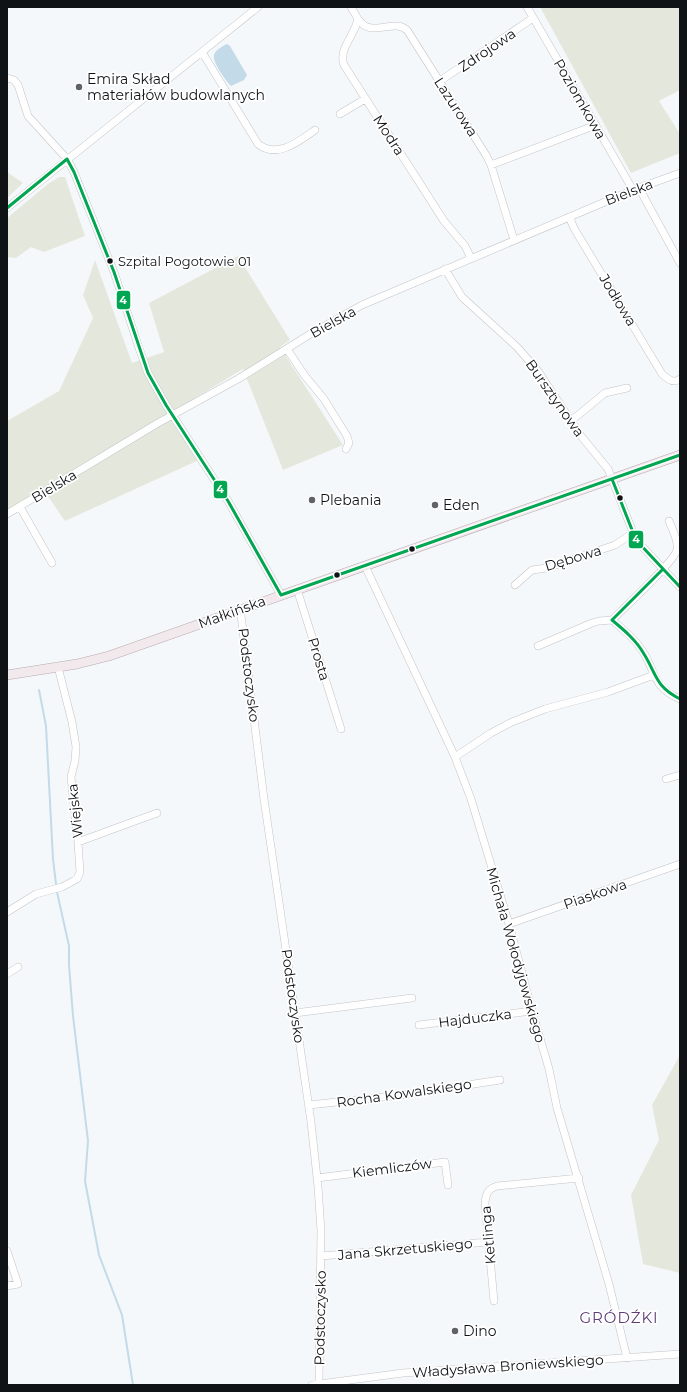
<svg xmlns="http://www.w3.org/2000/svg" width="687" height="1392" font-family="Montserrat,sans-serif">
<style>
.green{fill:#e4e8dc}
.water{fill:#c3dae9}
.lines{fill:none;stroke-linecap:round;stroke-linejoin:round}
.stream{stroke:#c3dae9;stroke-width:2}
.minor-casing{stroke:#c2c4c7;stroke-width:8}
.major-casing{stroke:#b8aaaf;stroke-width:10}
.minor{stroke:#fefefe;stroke-width:7}
.major{stroke:#f2e9ec;stroke-width:9}
.bus-1-casing{stroke:#fff;stroke-width:6}
.bus-1{stroke:#00a651;stroke-width:3}
.poi-dot{fill:#606366;stroke:#fff;stroke-width:1.5}
.bus-dot{fill:#101316;stroke:#fff;stroke-width:1.5}
.labels{text-anchor:middle;stroke-width:3.5;stroke-linejoin:round;paint-order:stroke}
.bus-label{font-size:13px;fill:#101316;stroke:#fff;text-anchor:start}
.street-label{font-size:14px;fill:#101316;stroke:#fff}
.poi-label{font-size:14px;fill:#101316;stroke:#fff;text-anchor:start}
.neighbourhood-label{font-size:15px;letter-spacing:1px;fill:#5e3c76;stroke:#fff}
.line-badge{stroke:#fff;stroke-width:1.5}
.badge-label{font-size:11px;text-anchor:middle;font-weight:bold;fill:#fff}
</style>
<rect width="100%" height="100%" fill="#f5f8fb"/>
<!-- green -->
<path class="green" d="M 540,7 L 680,7 L 680,90 L 659,101 L 680,134 L 680,153 L 631,173 Z
M 7,172 L 23,183 L 7,198 Z
M 59,177 L 65,177 L 85,236 L 44,252 L 31,247 L 16,258 L 9,257 L 7,259 L 7,218 L 48,184 Z
M 238,256 L 290,340 L 280,347 L 343,445 L 283,470 L 243,369 L 167,415 L 199,460 L 65,521 L 43,489 L 7,511 L 7,421 L 59,391 L 93,318 L 83,295 L 95,260 L 132,363 L 164,352 L 149,303 Z
M 680,1055 L 680,1273 L 643,1264 L 631,1195 L 659,1140 L 652,1105 Z"/>
<!-- water -->
<path class="water" d="M 227,44 L 230,46 L 247,75 L 244,80 L 231,86 C 226,81 212,62 214,55 C 215,50 223,46 227,44 Z"/>
<g class="lines">
<!-- stream -->
<path class="stream" d="M 39,690 L 46,726 L 53,859 L 56,884
M 57,892 L 69,946 L 69,965 L 73,1016 L 88,1141 L 85,1181 L 99,1255 L 122,1315 L 133,1385"/>
<!-- minor casing -->
<g class="minor-casing">
<path id="minor" d="M 351,7 L 358,19 C 355,35 338,49 344,65 L 444,221 L 465,246 L 471,258
M 527,7 L 633,190
M 358,19 C 369,35 382,25 398,26 L 402,27 L 407,30 L 486,155 L 491,165 L 514,240
M 202,52 L 258,144 C 277,159 298,142 315,130
M 7,78 L 14,80 L 18,85 L 28,116 L 67,159 L 74,172 L 114,272 L 139,348 L 148,373 L 166,405 L 228,501 L 281,595
M 440,81 L 533,18
M 340,114 L 365,99
M 491,165 L 596,125
M 639,188 L 680,263
M 7,208 L 258,7
M 569,217 L 575,230 L 662,374 C 668,379 673,384 680,379
M 445,269 L 462,297 L 517,347 L 538,371 L 581,436 L 608,469 L 636,540 L 680,587
M 287,349 L 305,376 L 324,399 L 347,436 L 349,443 L 346,449
M 571,421 L 605,393 L 627,388
M 20,507 L 52,563
M 7,514 L 158,423 L 238,379 L 312,333 L 362,305 L 633,190 L 680,173
M 365,566 L 455,757 L 471,799 L 509,924 L 532,1011 L 549,1069 L 557,1108 L 609,1284 L 627,1358
M 515,585 L 532,570 L 547,568 L 615,545 L 633,533
M 297,589 L 341,729
M 240,609 L 242,623 L 264,799 L 311,1122 L 318,1187 L 321,1231 L 319,1383
M 612,620 C 621,628 632,636 639,646 C 656,667 650,687 680,699
M 538,646 L 592,623 L 599,621 L 612,620 C 624,608 674,562 677,550 C 679,541 672,529 669,521
M 455,757 L 491,733 L 512,722 L 545,709 L 608,692 L 654,675
M 666,779 L 680,775
M 78,842 L 157,813
M 7,912 L 36,894 L 62,887 L 77,879 L 80,872 L 78,842 L 71,777 L 75,761 L 76,747 L 72,722 L 58,667
M 509,924 L 680,864
M 7,974 L 18,967
M 295,1013 L 412,998
M 419,1025 L 532,1011
M 309,1105 L 402,1095 L 500,1080
M 317,1178 L 445,1162 L 448,1185
M 7,1251 L 18,1284 L 7,1286
M 321,1256 L 488,1242
M 494,1301 L 485,1203 C 486,1193 488,1189 497,1186 L 579,1178
M 312,1385 L 403,1373 L 680,1354"/>
</g>
<!-- major casing -->
<g class="major-casing">
<path id="major" d="M 7,675 L 77,664 L 109,656 L 680,455"/>
</g>
<!-- minor -->
<use href="#minor" class="minor"/>
<!-- major -->
<use href="#major" class="major"/>
<!-- bus-1 casing -->
<g class="bus-1-casing">
<path id="bus-1" d="M 67,159 L 74,172 L 114,272 L 148,373 L 166,405 L 228,501 L 281,595
M 7,208 L 67,159
M 612,479 L 636,540 L 680,587
M 281,595 L 680,455
M 612,620 C 624,630 636,640 644,654 C 657,675 655,686 680,699
M 612,620 L 663,569"/>
</g>
<!-- bus-1 -->
<use href="#bus-1" class="bus-1"/>
</g>
<!-- markers -->
<g class="poi-dot">
<circle cx="79" cy="87" r="4"/>
<circle cx="312" cy="500" r="4"/>
<circle cx="435" cy="505" r="4"/>
<circle cx="455" cy="1331" r="4"/>
</g>
<g class="bus-dot">
<circle cx="110" cy="261" r="3.5"/>
<circle cx="620" cy="498" r="3.5"/>
<circle cx="412" cy="549" r="3.5"/>
<circle cx="337" cy="575" r="3.5"/>
</g>
<g class="labels">
<!-- bus labels -->
<g class="bus-label">
<text x="118" y="266">Szpital Pogotowie 01</text>
</g>
<!-- street labels -->
<g class="street-label">
<text transform="translate(487 50) rotate(-34)" y="5">Zdrojowa</text>
<text transform="translate(580 99) rotate(60)" y="5">Poziomkowa</text>
<text transform="translate(456 107) rotate(57)" y="5">Lazurowa</text>
<text transform="translate(389 135) rotate(57)" y="5">Modra</text>
<text transform="translate(629 192) rotate(-21)" y="5">Bielska</text>
<text transform="translate(618 300) rotate(59)" y="5">Jodłowa</text>
<text transform="translate(333 322) rotate(-29)" y="5">Bielska</text>
<text transform="translate(555 398) rotate(55)" y="5">Bursztynowa</text>
<text transform="translate(54 486) rotate(-31)" y="5">Bielska</text>
<text transform="translate(573 558) rotate(-17)" y="5">Dębowa</text>
<text transform="translate(232 612) rotate(-20)" y="5">Małkińska</text>
<text transform="translate(319 659) rotate(73)" y="5">Prosta</text>
<text transform="translate(249 675) rotate(83)" y="5">Podstoczysko</text>
<text transform="translate(75 811) rotate(-96)" y="5">Wiejska</text>
<text transform="translate(595 894) rotate(-19)" y="5">Piaskowa</text>
<text transform="translate(516 955) rotate(74)" y="5">Michała Wołodyjowskiego</text>
<text transform="translate(293 996) rotate(82)" y="5">Podstoczysko</text>
<text transform="translate(475 1018) rotate(-7)" y="5">Hajduczka</text>
<text transform="translate(404 1093) rotate(-8)" y="5">Rocha Kowalskiego</text>
<text transform="translate(392 1168) rotate(-7)" y="5">Kiemliczów</text>
<text transform="translate(488 1235) rotate(-95)" y="5">Ketlinga</text>
<text transform="translate(405 1249) rotate(-5)" y="5">Jana Skrzetuskiego</text>
<text transform="translate(320 1318) rotate(-89)" y="5">Podstoczysko</text>
<text transform="translate(508 1366) rotate(-4)" y="5">Władysława Broniewskiego</text>
</g>
<!-- poi labels -->
<g class="poi-label">
<text x="87" y="84">Emira Skład<tspan x="87" dy="16">materiałów budowlanych</tspan></text>
<text x="320" y="505">Plebania</text>
<text x="443" y="510">Eden</text>
<text x="463" y="1336">Dino</text>
</g>
<!-- neighbourhood labels -->
<g class="neighbourhood-label">
<text x="619" y="1323">GRÓDŹKI</text>
</g>
</g>
<g class="line-badge">
<rect x="116" y="290" width="15" height="20" rx="4" fill="#00a651"/>
<rect x="213" y="480" width="15" height="19" rx="4" fill="#00a651"/>
<rect x="628" y="530" width="16" height="19" rx="4" fill="#00a651"/>
</g>
<g class="badge-label">
<text x="123" y="304">4</text>
<text x="220" y="493">4</text>
<text x="636" y="543">4</text>
</g>
<!-- border -->
<rect width="687" height="1392" fill="none" stroke="#101316" stroke-width="16"/>
</svg>
